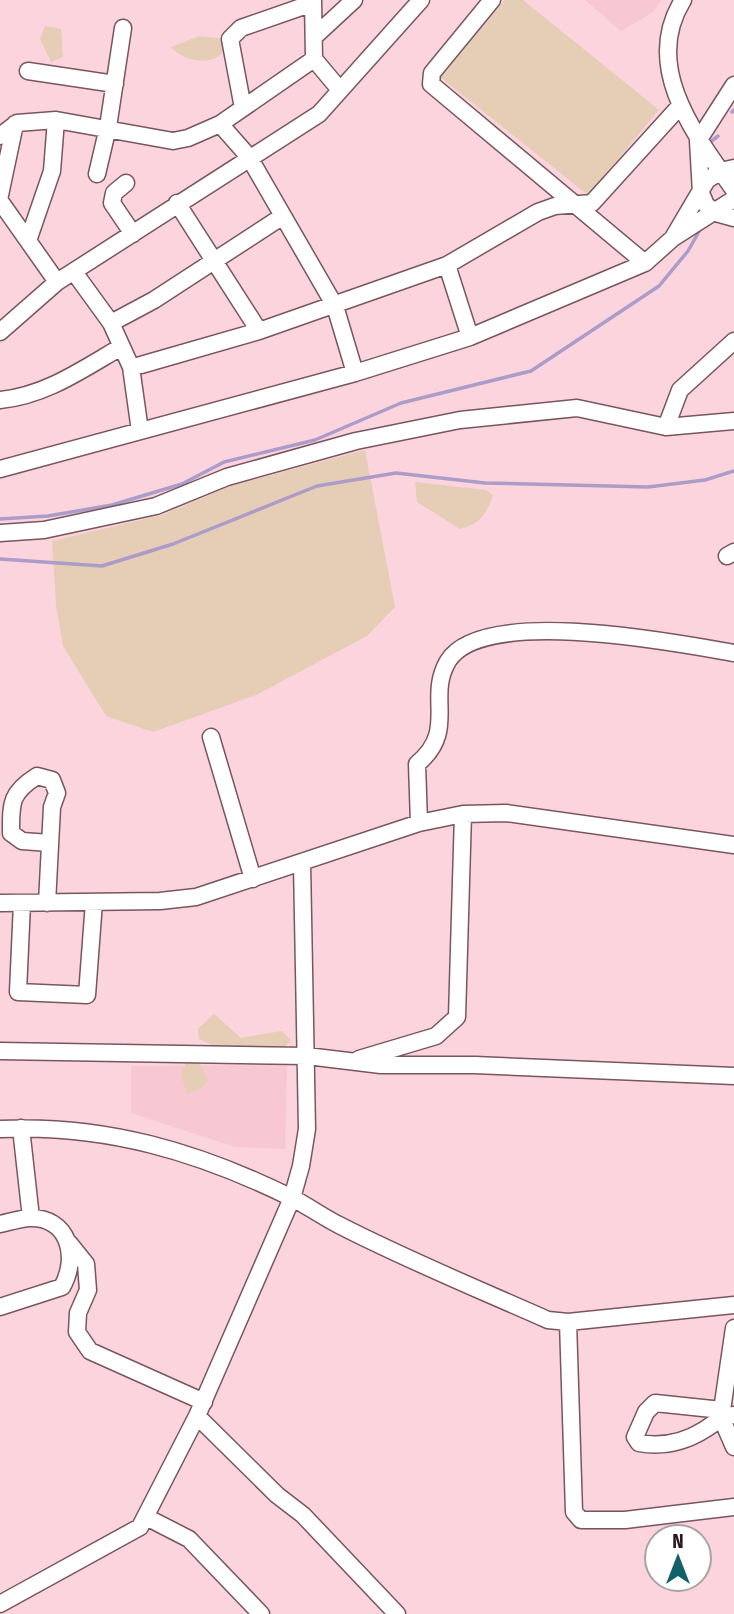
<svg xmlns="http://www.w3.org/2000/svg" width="734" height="1614" font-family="'Fira Sans Condensed',sans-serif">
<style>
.built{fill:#f7c7d2}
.green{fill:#e5cdb6}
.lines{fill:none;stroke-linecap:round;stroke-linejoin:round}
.stream{stroke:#ab9cc8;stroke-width:3.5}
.minor-casing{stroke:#78565e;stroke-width:19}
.minor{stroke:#fff;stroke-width:16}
</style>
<rect width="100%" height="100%" fill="#fcd4dd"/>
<!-- built -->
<path class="built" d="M 585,0 L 662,0 L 652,13 L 621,31 Z
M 287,1065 L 285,1149 L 235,1147 L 131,1113 L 131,1066 Z"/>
<!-- green -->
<path class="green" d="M 505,0 L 523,0 L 659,110 L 588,195 L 440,77 Z
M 45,26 L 61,29 L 63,57 L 51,62 L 40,39 Z
M 199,36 L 219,38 L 225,49 C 215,68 182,61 171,47 Z
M 365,450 L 395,607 L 367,636 L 256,695 L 153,732 L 106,716 L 63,646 L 56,605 L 52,541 L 162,515 L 231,486 Z
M 415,482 L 486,490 L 493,495 C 486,515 480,524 460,529 L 417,502 Z
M 214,1014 L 241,1038 L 282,1031 L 291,1040 L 284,1048 L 212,1045 L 199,1039 L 198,1029 Z
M 188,1059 L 199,1062 L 208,1080 L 202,1088 L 187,1094 L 181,1074 Z"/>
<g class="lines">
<!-- stream -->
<path class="stream" d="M 732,112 L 734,110
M 709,143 L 718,136
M 0,519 L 48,516 L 112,505 L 182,484 L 224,462 L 315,440 L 401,403 L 531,371 L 659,286 L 688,251 L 701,228
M 0,559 L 102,566 L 173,544 L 317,486 L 396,473 L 485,483 L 648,487 L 705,480 L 734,471"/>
<!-- minor casing -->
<g class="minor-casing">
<path id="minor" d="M 313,0 L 314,59 L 340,90
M 492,0 L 432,73 L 431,84 L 645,263
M 683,0 C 641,67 696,136 734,190
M 314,37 L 354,0
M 28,71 L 115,84
M 734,85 L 698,141 L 701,193 L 706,205 L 716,213 L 734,218
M 243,108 L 230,39 L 241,28 L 313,3
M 220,124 L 314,59
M 0,136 L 17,123 L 56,120 L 173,141 L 188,138 L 220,124 L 249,157 L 335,306 L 355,373
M 97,174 L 108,127 L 123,28
M 126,183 L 114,193 L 112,203 L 133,234
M 0,195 L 15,124
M 0,201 L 57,282
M 177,203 L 259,331
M 674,236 L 707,180 L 721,171 L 734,168
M 29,238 L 52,171 L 56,120
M 447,265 L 470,337
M 74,272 L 111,323 L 131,367 L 141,365 L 259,331 L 447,265 L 538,212 L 555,206 L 592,203 L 680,106
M 111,323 L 154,300 L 283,216
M 0,332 L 57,282 L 319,114 L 421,0
M 131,367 L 140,431
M 0,400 C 45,396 83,369 121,347
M 666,427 L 680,390 L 734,341
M 0,469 L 355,373 L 470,337 L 645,263 L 673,238 L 734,199
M 0,533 L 44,530 L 156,506 L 227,477 L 356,441 L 460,420 L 577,408 L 666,427 L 734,421
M 727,556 L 734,552
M 211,737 L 253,879
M 419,823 L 417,764 C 458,730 426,698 448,661 C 482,605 677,643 734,653
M 0,903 L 160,901 L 196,897 L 419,823 L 463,814 L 506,813 L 734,845
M 22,903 L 18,992 L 87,995 L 94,902
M 47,903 L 52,807 L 57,793 L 52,780 L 37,776 C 10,793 11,803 11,833 L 22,841 L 50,843
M 0,1051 L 307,1056 L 381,1065 L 475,1065 L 734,1076
M 359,1059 L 436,1036 L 457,1017 L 463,814
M 21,1128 L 31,1218
M 0,1129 C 105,1124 199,1152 292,1198 C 308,1206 323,1217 339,1225 C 407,1260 478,1289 548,1320 L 568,1322 L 734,1305
M 0,1224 C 9,1222 19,1219 28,1218 C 69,1216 79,1257 62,1287 L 0,1307
M 69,1243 L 86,1264 L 88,1290 L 78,1313 L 77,1332 L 90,1351 L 204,1402
M 568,1322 L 574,1512 L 581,1520 L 625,1520 L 734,1507
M 734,1328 L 721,1417 L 734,1447
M 722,1410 L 655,1403 L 646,1412 L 635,1437 L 639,1443 C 662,1447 683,1443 704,1430 C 715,1423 721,1417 734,1415
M 197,1416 L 277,1495 L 303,1515 L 397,1614
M 146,1517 L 189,1539 L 261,1614
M 0,1604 L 140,1527 L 197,1416 L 292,1198 L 301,1166 L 307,1129 L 302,863"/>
</g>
<!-- minor -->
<use href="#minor" class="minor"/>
</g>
<!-- north arrow -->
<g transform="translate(678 1558)"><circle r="33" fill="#ffffff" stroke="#a8a3a4" stroke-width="2"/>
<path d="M0-5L12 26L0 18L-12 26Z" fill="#126169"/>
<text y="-10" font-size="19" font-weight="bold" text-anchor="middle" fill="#26181b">N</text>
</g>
</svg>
